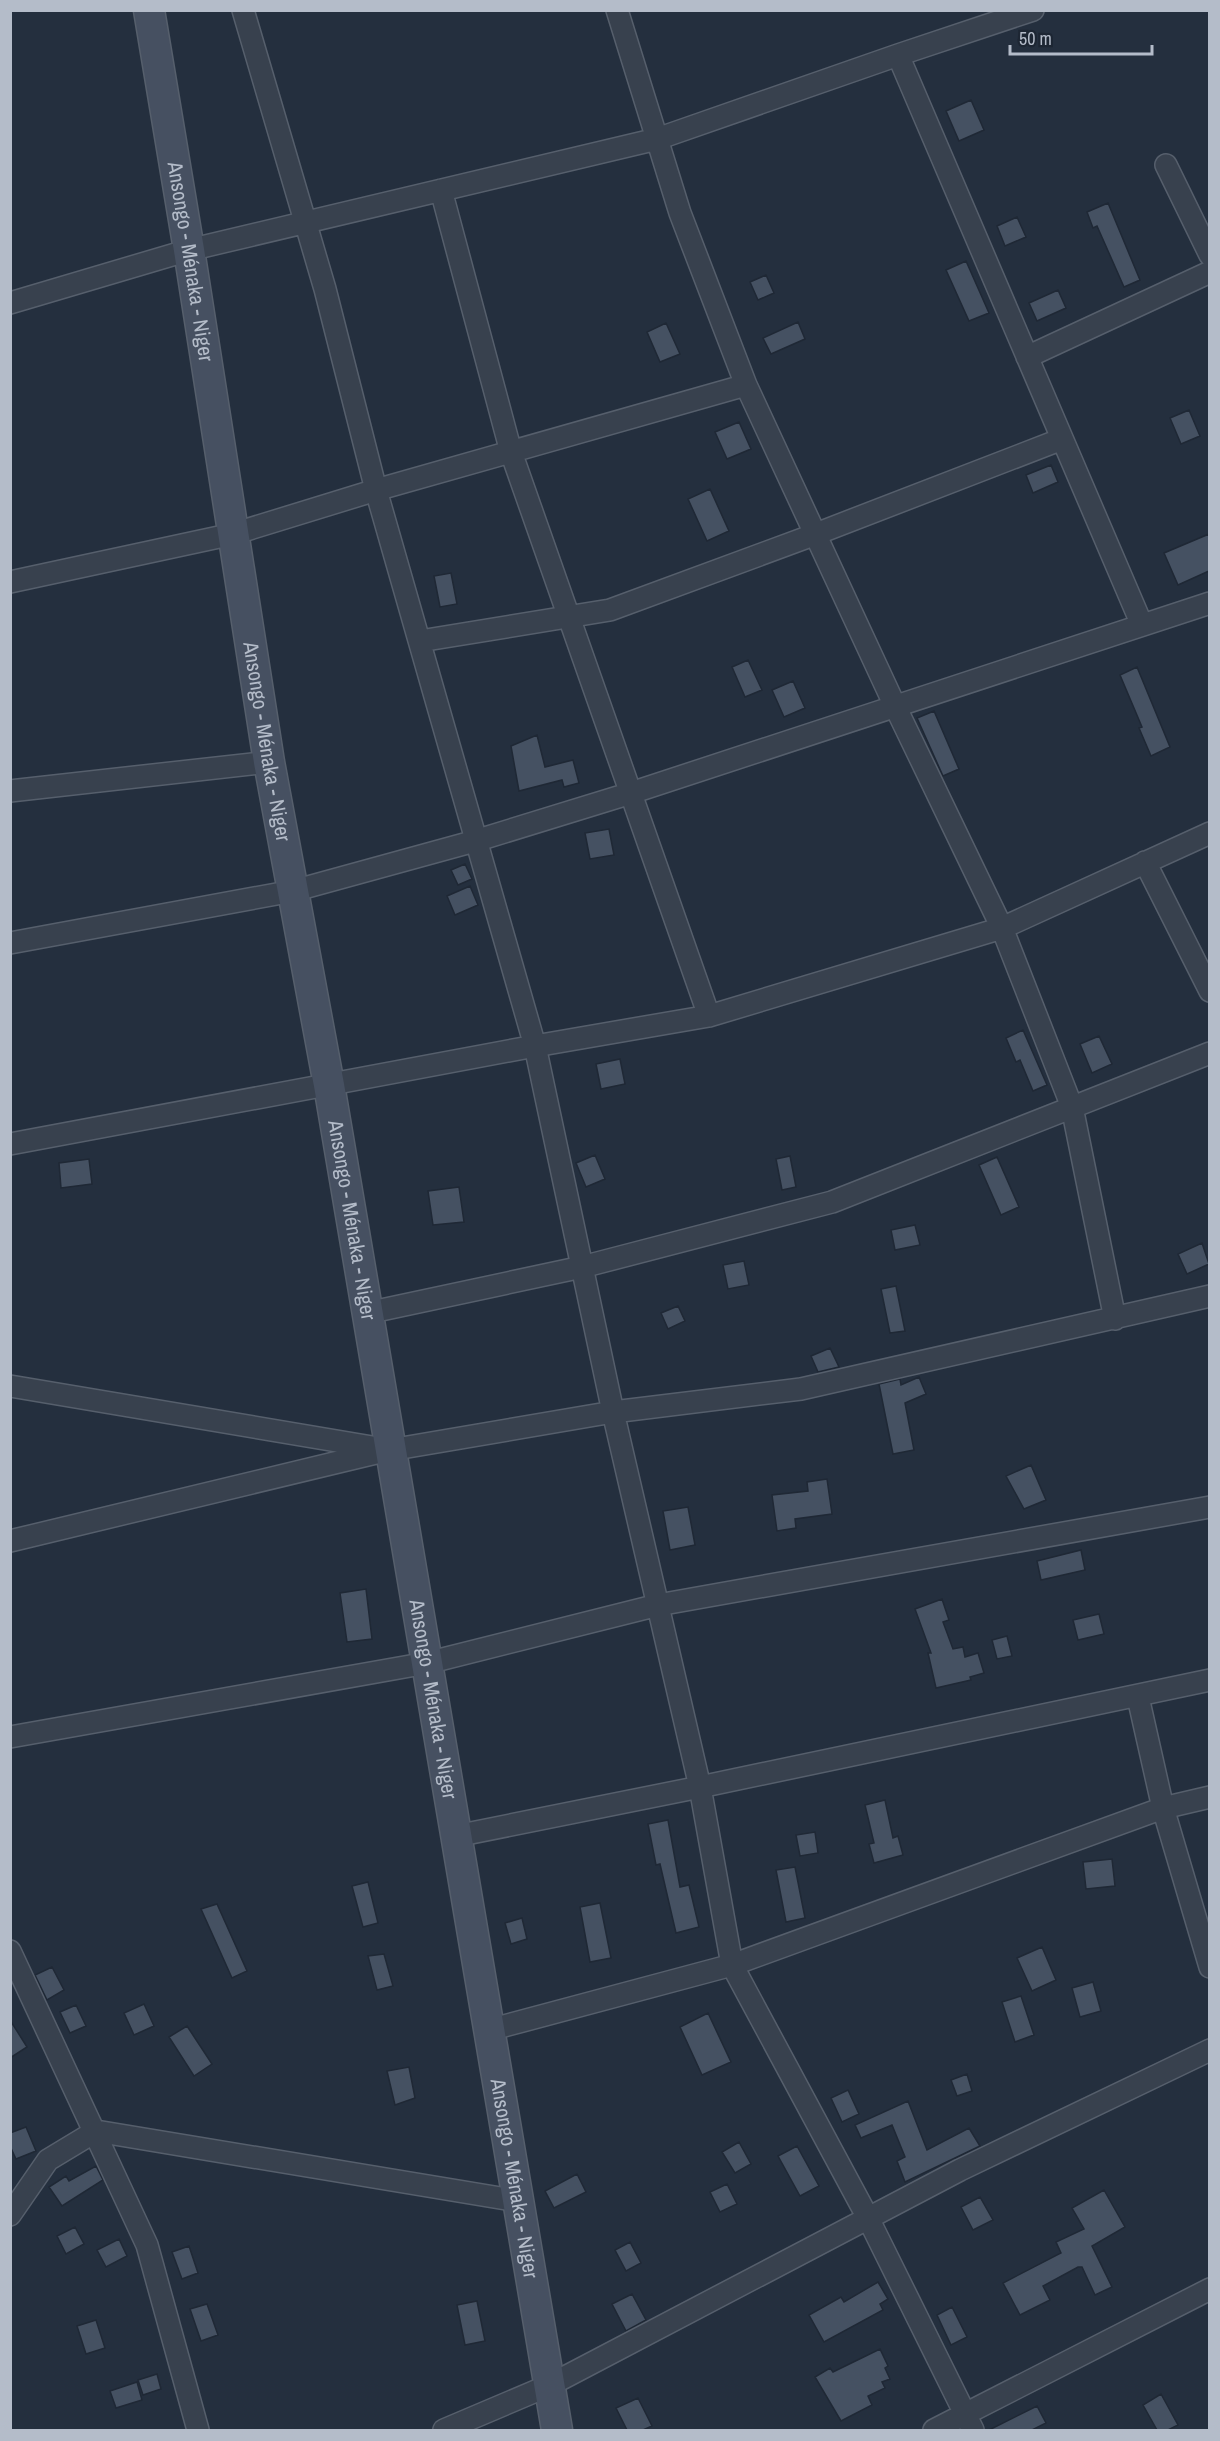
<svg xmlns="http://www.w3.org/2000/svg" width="1220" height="2441" font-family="'Archivo Narrow',sans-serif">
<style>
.building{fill:#455162;stroke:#1f2835;stroke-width:1.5}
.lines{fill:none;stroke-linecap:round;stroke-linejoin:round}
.minor-casing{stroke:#565f6c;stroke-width:24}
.secondary-casing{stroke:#565f6c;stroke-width:33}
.minor{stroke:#38414e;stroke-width:21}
.secondary{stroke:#465061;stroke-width:30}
.labels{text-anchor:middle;stroke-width:5;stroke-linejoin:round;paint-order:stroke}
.street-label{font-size:21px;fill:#b4bcc9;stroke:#1d2633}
</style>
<rect width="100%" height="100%" fill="#242f3e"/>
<!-- building -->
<path class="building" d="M 971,100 L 984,130 L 959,141 L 946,111 Z
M 1108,203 L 1140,280 L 1124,287 L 1097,226 L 1093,228 L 1087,212 Z
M 1017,217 L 1026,237 L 1005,246 L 997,226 Z
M 966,261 L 989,313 L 969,321 L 946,270 Z
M 766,275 L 774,293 L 758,300 L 750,282 Z
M 1058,290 L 1066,308 L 1037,321 L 1029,303 Z
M 798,322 L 805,339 L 771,354 L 763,338 Z
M 666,323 L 680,354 L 660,362 L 647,332 Z
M 1189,410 L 1200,436 L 1181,444 L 1170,418 Z
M 739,422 L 751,449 L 727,459 L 715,432 Z
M 1051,465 L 1058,482 L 1033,493 L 1026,475 Z
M 710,489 L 729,531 L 707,541 L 688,499 Z
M 1209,534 L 1209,571 L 1178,585 L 1164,553 Z
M 451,573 L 457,604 L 440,607 L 434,576 Z
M 748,660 L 762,690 L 745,697 L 732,667 Z
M 1137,667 L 1170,747 L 1151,756 L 1139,728 L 1142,727 L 1120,675 Z
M 793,681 L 805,708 L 784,717 L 772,690 Z
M 934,711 L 959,769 L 943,776 L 917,718 Z
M 537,735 L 545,767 L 573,760 L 579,783 L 564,787 L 562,780 L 519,791 L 511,746 Z
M 609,829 L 614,855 L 590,859 L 585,833 Z
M 465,864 L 472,879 L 458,885 L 451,870 Z
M 470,886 L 478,905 L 455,915 L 447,896 Z
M 1023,1030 L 1047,1085 L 1033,1091 L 1020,1060 L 1016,1062 L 1006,1038 Z
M 1099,1036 L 1112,1064 L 1092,1073 L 1080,1044 Z
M 620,1059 L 625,1084 L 601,1089 L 596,1064 Z
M 595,1155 L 605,1179 L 586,1187 L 576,1163 Z
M 790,1156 L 796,1187 L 782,1190 L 776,1159 Z
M 997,1157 L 1019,1207 L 1001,1215 L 979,1165 Z
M 89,1159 L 92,1184 L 61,1188 L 59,1163 Z
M 459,1187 L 464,1222 L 433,1225 L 428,1191 Z
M 915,1225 L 920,1245 L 895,1250 L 891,1230 Z
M 1202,1243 L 1209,1264 L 1187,1274 L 1178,1254 Z
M 744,1261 L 749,1285 L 728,1289 L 723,1265 Z
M 896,1286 L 905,1331 L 890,1333 L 881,1289 Z
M 678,1306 L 685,1321 L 668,1329 L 661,1313 Z
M 830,1348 L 839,1367 L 818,1372 L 811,1356 Z
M 919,1377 L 926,1394 L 905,1403 L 914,1450 L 893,1454 L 879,1384 L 900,1379 L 901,1385 Z
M 1031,1465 L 1046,1500 L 1024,1509 L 1006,1476 Z
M 827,1479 L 832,1514 L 795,1519 L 796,1528 L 777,1531 L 772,1495 L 808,1491 L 807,1482 Z
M 688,1507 L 695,1545 L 670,1550 L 663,1511 Z
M 1081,1550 L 1085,1570 L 1041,1580 L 1037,1561 Z
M 366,1589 L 372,1639 L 347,1642 L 340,1593 Z
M 942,1599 L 949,1620 L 943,1622 L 953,1649 L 963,1647 L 965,1657 L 978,1653 L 984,1673 L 970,1677 L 971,1680 L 936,1688 L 928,1653 L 931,1653 L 915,1609 Z
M 1099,1614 L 1104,1634 L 1078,1640 L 1073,1620 Z
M 1007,1636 L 1012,1656 L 997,1659 L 992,1640 Z
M 885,1800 L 893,1838 L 898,1836 L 903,1855 L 874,1863 L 869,1844 L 874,1843 L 865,1805 Z
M 668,1820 L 680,1887 L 689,1885 L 699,1927 L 676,1933 L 660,1864 L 656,1865 L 648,1824 Z
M 815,1832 L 818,1853 L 800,1856 L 796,1835 Z
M 1112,1859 L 1115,1886 L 1086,1889 L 1083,1862 Z
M 795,1867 L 805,1918 L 786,1922 L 776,1870 Z
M 368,1882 L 378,1923 L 363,1927 L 352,1886 Z
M 600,1903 L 611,1958 L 590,1962 L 580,1907 Z
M 217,1904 L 247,1971 L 232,1978 L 201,1909 Z
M 522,1918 L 527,1939 L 511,1944 L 505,1923 Z
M 1042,1947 L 1056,1980 L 1032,1991 L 1017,1958 Z
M 384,1954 L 393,1986 L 377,1990 L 368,1956 Z
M 52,1967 L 64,1990 L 47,2000 L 35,1975 Z
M 1093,1982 L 1101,2011 L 1080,2017 L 1072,1988 Z
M 1021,1996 L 1034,2035 L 1015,2042 L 1002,2002 Z
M 144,2004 L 154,2026 L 134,2035 L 124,2013 Z
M 76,2005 L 86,2026 L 70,2033 L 60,2012 Z
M 708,2013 L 731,2062 L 702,2075 L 680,2027 Z
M 10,2020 L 27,2047 L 10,2058 Z
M 187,2026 L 212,2064 L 194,2076 L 169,2037 Z
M 409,2067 L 415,2098 L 395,2105 L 387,2071 Z
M 967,2074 L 972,2091 L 957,2096 L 951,2080 Z
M 848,2090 L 859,2114 L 842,2122 L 831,2098 Z
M 908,2101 L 927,2150 L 969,2128 L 980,2146 L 905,2182 L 897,2161 L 905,2157 L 892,2125 L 861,2138 L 855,2125 Z
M 26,2127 L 36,2151 L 16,2159 L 10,2146 L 10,2133 Z
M 739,2142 L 751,2164 L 735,2173 L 722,2152 Z
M 797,2146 L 819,2186 L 800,2196 L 778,2156 Z
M 96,2166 L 103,2180 L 62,2206 L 49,2187 L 66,2176 L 69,2181 Z
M 577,2174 L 586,2192 L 554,2208 L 545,2191 Z
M 727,2184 L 737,2204 L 720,2212 L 710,2192 Z
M 1104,2190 L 1125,2227 L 1092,2246 L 1112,2287 L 1095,2295 L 1082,2267 L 1078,2267 L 1043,2286 L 1050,2300 L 1020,2315 L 1003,2283 L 1061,2253 L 1056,2242 L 1084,2229 L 1072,2208 Z
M 980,2197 L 993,2220 L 973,2230 L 961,2207 Z
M 75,2227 L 84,2244 L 66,2254 L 57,2236 Z
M 119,2239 L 127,2256 L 106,2267 L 97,2250 Z
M 630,2242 L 641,2263 L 626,2271 L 615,2250 Z
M 189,2246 L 198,2273 L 182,2279 L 172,2252 Z
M 878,2282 L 888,2299 L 880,2304 L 883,2310 L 824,2342 L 809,2315 L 841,2297 L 844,2302 Z
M 632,2294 L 646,2320 L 626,2331 L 612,2304 Z
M 477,2301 L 485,2341 L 465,2345 L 457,2305 Z
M 207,2304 L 218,2335 L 201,2341 L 190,2309 Z
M 952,2307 L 967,2337 L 951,2345 L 937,2315 Z
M 96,2320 L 105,2348 L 86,2354 L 77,2326 Z
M 880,2349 L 888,2366 L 885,2368 L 890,2379 L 882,2382 L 885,2388 L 868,2396 L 872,2405 L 841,2421 L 815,2377 L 830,2368 L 833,2372 Z
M 157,2374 L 161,2389 L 143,2395 L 138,2380 Z
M 137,2382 L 142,2400 L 116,2408 L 110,2391 Z
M 1161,2394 L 1178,2425 L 1168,2430 L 1157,2430 L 1143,2405 Z
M 638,2398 L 652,2426 L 643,2430 L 627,2430 L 616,2408 Z
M 1037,2406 L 1046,2423 L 1032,2430 L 989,2430 Z"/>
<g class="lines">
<!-- minor casing -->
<g class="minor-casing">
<path id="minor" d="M 243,10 L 325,289 L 376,490 L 535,1046 L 613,1412 L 700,1787 L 732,1965 L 868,2218 L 973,2430
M 617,10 L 680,213 L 746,385 L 895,706 L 1002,928 L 1072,1107 L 1115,1319
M 898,55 L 1142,625
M 1166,165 L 1210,255
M 441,190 L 511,452 L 709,1016
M 10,303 L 189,250 L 657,139 L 898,55 L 1033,10
M 1027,357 L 1210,272
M 10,582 L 233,534 L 376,490 L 746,385
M 420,641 L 610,610 L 816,534 L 1062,439
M 10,791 L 269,762
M 1145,862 L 1210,991
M 10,943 L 293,891 L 475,841 L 631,793 L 1210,603
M 10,1144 L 535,1046 L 709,1016 L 1002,928 L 1210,833
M 367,1313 L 582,1267 L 832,1202 L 1210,1053
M 10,1386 L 390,1450 L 613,1412 L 801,1389 L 1210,1296
M 10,1541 L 380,1452
M 1138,1697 L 1163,1808 L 1210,1967
M 10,1737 L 427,1663 L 658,1605 L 1210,1507
M 456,1836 L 700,1787 L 1210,1680
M 10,1951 L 147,2245 L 198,2430
M 489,2030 L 732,1965 L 1163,1808 L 1210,1797
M 10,2215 L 48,2160 L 96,2131 L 518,2201
M 444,2430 L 550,2385 L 960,2170 L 1210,2050
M 934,2430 L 1210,2289"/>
</g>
<!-- secondary casing -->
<g class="secondary-casing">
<g id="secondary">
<path id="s1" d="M 149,10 L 189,250 L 269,762 L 329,1085 L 557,2430"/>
</g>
</g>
<!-- minor -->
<use href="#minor" class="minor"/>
<!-- secondary -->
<use href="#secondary" class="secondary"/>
</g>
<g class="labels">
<!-- street labels -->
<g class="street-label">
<text dy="7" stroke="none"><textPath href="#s1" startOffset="255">Ansongo - Ménaka - Niger</textPath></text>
<text dy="7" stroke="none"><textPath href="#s1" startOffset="741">Ansongo - Ménaka - Niger</textPath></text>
<text dy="7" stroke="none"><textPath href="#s1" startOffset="1227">Ansongo - Ménaka - Niger</textPath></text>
<text dy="7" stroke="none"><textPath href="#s1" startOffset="1713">Ansongo - Ménaka - Niger</textPath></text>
<text dy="7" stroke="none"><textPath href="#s1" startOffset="2199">Ansongo - Ménaka - Niger</textPath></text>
</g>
</g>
<!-- border -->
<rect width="1220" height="2441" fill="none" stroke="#b4bcc9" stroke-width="24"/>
<!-- scale -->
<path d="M1010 45v9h142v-9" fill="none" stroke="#b4bcc9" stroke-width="3"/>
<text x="1019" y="45" font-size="18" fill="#b4bcc9" stroke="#1d2633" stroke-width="4.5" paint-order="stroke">50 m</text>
</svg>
